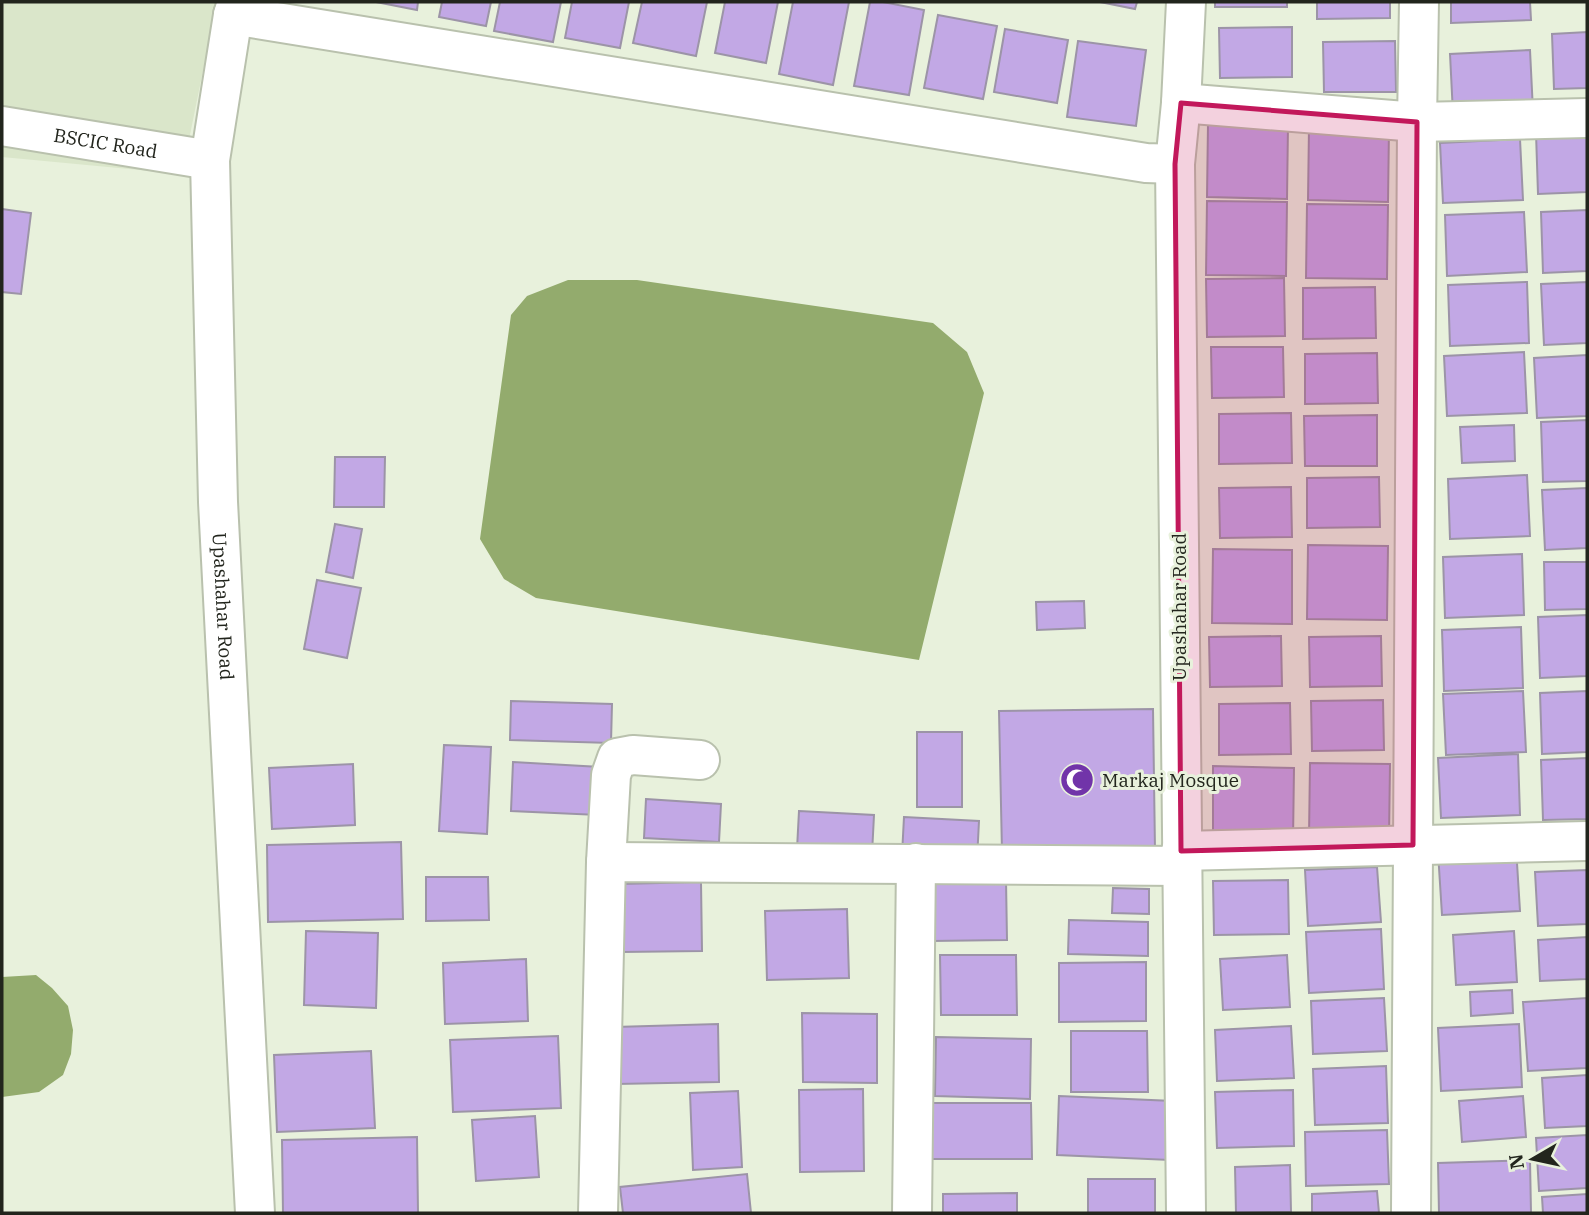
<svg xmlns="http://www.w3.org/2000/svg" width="1589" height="1215" font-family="'IBM Plex Serif',serif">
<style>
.built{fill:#dae6ca}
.water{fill:#93ab6d}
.building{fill:#c2a8e5;stroke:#9c94a7;stroke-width:2}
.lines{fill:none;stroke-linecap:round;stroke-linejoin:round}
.minor-casing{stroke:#b9c1ad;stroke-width:42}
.minor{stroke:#fff;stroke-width:38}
.marked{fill:#c2185b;fill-opacity:0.2;stroke:#c2185b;stroke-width:5;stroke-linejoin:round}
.labels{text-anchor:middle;stroke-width:6;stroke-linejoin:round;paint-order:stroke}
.street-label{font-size:19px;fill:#22251d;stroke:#e8f1dc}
.poi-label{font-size:19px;fill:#22251d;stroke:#e8f1dc;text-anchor:start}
</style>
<rect width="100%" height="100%" fill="#e8f1dc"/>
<!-- built -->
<path class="built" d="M 2,2 L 217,2 L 182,174 L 2,157 Z"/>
<!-- water -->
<path class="water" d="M 568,280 L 637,280 L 933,323 L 967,352 L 984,393 L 919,660 L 536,598 L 504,579 L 480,539 L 511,315 L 527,296 Z
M 36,975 L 52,988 L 68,1006 L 73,1030 L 71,1054 L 63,1075 L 39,1092 L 2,1097 L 2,977 Z"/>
<!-- building -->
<path class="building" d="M 376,2 L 418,2 L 417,10 Z
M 442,2 L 491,2 L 486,26 L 439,17 Z
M 500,2 L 561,2 L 553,42 L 494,31 Z
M 572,2 L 629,2 L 620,48 L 565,38 Z
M 642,2 L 707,2 L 696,56 L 633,43 Z
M 725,2 L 778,2 L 766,63 L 715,53 Z
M 793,2 L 849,2 L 833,85 L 779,74 Z
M 870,2 L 883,2 L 924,10 L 909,95 L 854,86 Z
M 1100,2 L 1137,2 L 1135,9 Z
M 1215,2 L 1287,2 L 1287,7 L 1215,7 Z
M 1317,2 L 1390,2 L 1390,18 L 1317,19 Z
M 1451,2 L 1530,2 L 1531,20 L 1451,23 Z
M 938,15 L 997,26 L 983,99 L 924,88 Z
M 1292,27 L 1292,77 L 1220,78 L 1219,28 Z
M 1005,29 L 1068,40 L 1057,103 L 994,92 Z
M 1587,32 L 1587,88 L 1554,89 L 1552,34 Z
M 1078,41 L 1146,50 L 1136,126 L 1067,117 Z
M 1395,41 L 1396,92 L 1324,92 L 1323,42 Z
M 1530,50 L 1533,111 L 1453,114 L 1450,54 Z
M 1208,124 L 1288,125 L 1287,199 L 1207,197 Z
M 1309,127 L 1389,128 L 1388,202 L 1308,200 Z
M 1587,131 L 1587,192 L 1538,194 L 1536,133 Z
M 1520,139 L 1523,200 L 1443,203 L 1440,143 Z
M 1207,201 L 1287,202 L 1286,276 L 1206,275 Z
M 1307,204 L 1388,205 L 1387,279 L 1306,278 Z
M 2,209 L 31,213 L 21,294 L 2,292 Z
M 1587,210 L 1587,271 L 1543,273 L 1541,212 Z
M 1524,212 L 1527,272 L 1447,276 L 1445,215 Z
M 1284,278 L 1285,336 L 1207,337 L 1206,279 Z
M 1527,282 L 1529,343 L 1450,346 L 1448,285 Z
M 1587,282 L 1587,343 L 1544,345 L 1541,284 Z
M 1375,287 L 1376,338 L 1303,339 L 1303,288 Z
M 1211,347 L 1283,347 L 1284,397 L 1212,398 Z
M 1524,352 L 1527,413 L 1447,416 L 1444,356 Z
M 1377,353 L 1378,403 L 1305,404 L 1305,354 Z
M 1587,355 L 1587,416 L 1537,418 L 1534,358 Z
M 1291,413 L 1292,463 L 1219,464 L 1219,414 Z
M 1377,415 L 1377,466 L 1305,466 L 1304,416 Z
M 1587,420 L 1587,481 L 1543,482 L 1541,422 Z
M 1514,425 L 1515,461 L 1462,463 L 1460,427 Z
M 335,457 L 385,457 L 384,507 L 334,507 Z
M 1527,475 L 1530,536 L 1450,539 L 1448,479 Z
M 1379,477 L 1380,527 L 1307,528 L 1307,478 Z
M 1291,487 L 1292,537 L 1220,538 L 1219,488 Z
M 1587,488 L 1587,548 L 1545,550 L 1542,490 Z
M 335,524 L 362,529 L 353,578 L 326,572 Z
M 1308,545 L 1388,546 L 1387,620 L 1307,619 Z
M 1213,549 L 1292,550 L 1292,624 L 1212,623 Z
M 1522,554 L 1524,615 L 1445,618 L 1443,557 Z
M 1544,562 L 1587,562 L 1587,609 L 1545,610 Z
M 317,580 L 361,588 L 347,658 L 304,649 Z
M 1084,601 L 1085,628 L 1037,630 L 1036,602 Z
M 1587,615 L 1587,676 L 1540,678 L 1538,617 Z
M 1521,627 L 1523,688 L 1444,691 L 1442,630 Z
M 1281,636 L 1282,686 L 1210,687 L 1209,637 Z
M 1381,636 L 1382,686 L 1310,687 L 1309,637 Z
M 1523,691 L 1526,752 L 1446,755 L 1443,694 Z
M 1587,691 L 1587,752 L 1542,754 L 1540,693 Z
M 1383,700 L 1384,750 L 1312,751 L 1311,701 Z
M 511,701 L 612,704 L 611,743 L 510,740 Z
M 1290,703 L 1291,754 L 1219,755 L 1219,704 Z
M 1153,709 L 1155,850 L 1002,852 L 999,711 Z
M 917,732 L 962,732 L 962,807 L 917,807 Z
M 444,745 L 491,747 L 487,834 L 439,831 Z
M 1518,754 L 1520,815 L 1441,818 L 1438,758 Z
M 1587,758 L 1587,819 L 1543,820 L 1541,760 Z
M 513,762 L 600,767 L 598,815 L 511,811 Z
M 1310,763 L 1390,764 L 1389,838 L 1309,837 Z
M 353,764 L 355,825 L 272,829 L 269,768 Z
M 1213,766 L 1294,768 L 1293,841 L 1213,840 Z
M 646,799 L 721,804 L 719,842 L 644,838 Z
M 799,811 L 874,815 L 872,854 L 797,849 Z
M 904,817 L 979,821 L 977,860 L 902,855 Z
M 401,842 L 403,919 L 268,922 L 267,845 Z
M 1516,847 L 1520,911 L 1442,915 L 1438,852 Z
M 1377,867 L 1381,922 L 1308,926 L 1305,870 Z
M 1587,870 L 1587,924 L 1538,926 L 1535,872 Z
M 426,877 L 488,877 L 489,920 L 426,921 Z
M 1006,880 L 1007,940 L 931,941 L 930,881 Z
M 1288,880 L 1289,934 L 1214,935 L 1213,881 Z
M 701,882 L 702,951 L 622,952 L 620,884 Z
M 1113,888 L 1149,889 L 1149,914 L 1112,913 Z
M 847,909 L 849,978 L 767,980 L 765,911 Z
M 1069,920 L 1148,922 L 1148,956 L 1068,954 Z
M 1381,929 L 1384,989 L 1309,993 L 1306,932 Z
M 306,931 L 378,933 L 376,1008 L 304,1005 Z
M 1514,931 L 1517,982 L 1456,985 L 1453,935 Z
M 1587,937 L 1587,979 L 1540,981 L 1538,940 Z
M 940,955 L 1016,955 L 1017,1015 L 941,1015 Z
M 1287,955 L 1290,1007 L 1223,1010 L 1220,959 Z
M 526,959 L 528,1021 L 445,1024 L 443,963 Z
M 1146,962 L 1146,1021 L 1059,1022 L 1059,963 Z
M 1512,990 L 1513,1013 L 1471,1016 L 1470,992 Z
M 1384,998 L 1387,1051 L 1313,1054 L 1311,1001 Z
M 1587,998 L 1587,1068 L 1528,1071 L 1523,1002 Z
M 802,1013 L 877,1014 L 877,1083 L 803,1082 Z
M 718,1024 L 719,1082 L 616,1084 L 615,1027 Z
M 1519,1024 L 1522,1087 L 1441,1091 L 1438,1028 Z
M 1291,1026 L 1294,1078 L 1217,1081 L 1215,1030 Z
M 1071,1031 L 1147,1031 L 1148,1092 L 1071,1092 Z
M 558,1036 L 561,1108 L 453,1112 L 450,1040 Z
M 936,1037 L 1031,1039 L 1030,1099 L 935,1096 Z
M 371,1051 L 375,1128 L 277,1132 L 274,1055 Z
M 1386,1066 L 1388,1123 L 1315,1125 L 1313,1069 Z
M 1587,1075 L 1587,1126 L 1545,1128 L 1542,1078 Z
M 863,1089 L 864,1171 L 800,1172 L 799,1090 Z
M 1293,1090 L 1294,1146 L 1217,1148 L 1215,1092 Z
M 738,1091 L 742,1167 L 693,1170 L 690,1093 Z
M 1059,1096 L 1173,1101 L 1170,1160 L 1057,1155 Z
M 1523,1096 L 1526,1137 L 1462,1142 L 1459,1101 Z
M 932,1103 L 1031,1103 L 1032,1159 L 932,1159 Z
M 535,1116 L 539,1177 L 476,1181 L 472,1120 Z
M 1387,1130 L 1389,1184 L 1306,1186 L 1305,1132 Z
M 1587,1135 L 1587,1188 L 1539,1191 L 1536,1138 Z
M 417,1137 L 418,1213 L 283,1213 L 282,1140 Z
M 1530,1160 L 1531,1213 L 1439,1213 L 1438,1163 Z
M 1290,1165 L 1291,1212 L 1236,1213 L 1235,1167 Z
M 747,1174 L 751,1213 L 623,1213 L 620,1187 Z
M 1088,1179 L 1155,1179 L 1155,1213 L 1088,1213 Z
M 1377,1191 L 1379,1213 L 1312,1213 L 1312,1194 Z
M 1017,1193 L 1017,1213 L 943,1213 L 943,1194 Z
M 1587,1194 L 1587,1213 L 1543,1213 L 1542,1197 Z"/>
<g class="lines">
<!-- minor casing -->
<g class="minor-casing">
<g id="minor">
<path id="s1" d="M 237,2 L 233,15 L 210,160 L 218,502 L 255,1213"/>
<path d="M 233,15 L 1146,163 L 1175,164"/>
<path d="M 1181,103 L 1417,122 L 1587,118"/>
<path id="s2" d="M 2,126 L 210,160"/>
<path d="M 1181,851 L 1587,841"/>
<path d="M 606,862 L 611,775 L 617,758 L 633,755 L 700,760"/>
<path d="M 598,1213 L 606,862 L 1182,866"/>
<path d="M 912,1213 L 916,863"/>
<path d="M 1186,1213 L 1175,164 L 1181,103 L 1186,2"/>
<path d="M 1411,1213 L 1417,122 L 1419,2"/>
</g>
</g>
<!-- minor -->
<use href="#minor" class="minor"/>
</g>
<!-- marked area -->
<path class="marked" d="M 1181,103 L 1417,122 L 1413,845 L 1181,851 L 1175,164 Z"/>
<!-- icons -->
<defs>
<g id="mosque-disc" transform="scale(1.75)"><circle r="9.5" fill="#7134a9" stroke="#e8f1dc"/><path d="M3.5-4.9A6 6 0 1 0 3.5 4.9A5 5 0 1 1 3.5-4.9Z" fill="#fff"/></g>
</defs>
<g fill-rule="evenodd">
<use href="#mosque-disc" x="1077" y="780"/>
</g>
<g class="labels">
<!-- street labels -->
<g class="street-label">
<text dy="7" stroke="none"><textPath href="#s2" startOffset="105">BSCIC Road</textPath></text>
<text dy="7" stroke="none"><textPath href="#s1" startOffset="607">Upashahar Road</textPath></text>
<text transform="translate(1179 607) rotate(-90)" y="7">Upashahar Road</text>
</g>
<!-- poi labels -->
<g class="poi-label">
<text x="1102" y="787">Markaj Mosque</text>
</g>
</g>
<!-- border -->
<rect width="1589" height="1215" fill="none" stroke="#22251d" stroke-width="7"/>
<!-- north arrow -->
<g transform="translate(1533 1159) rotate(261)" stroke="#e8f1dc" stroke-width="5" paint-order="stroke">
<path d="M0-5L12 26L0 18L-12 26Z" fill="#22251d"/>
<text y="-10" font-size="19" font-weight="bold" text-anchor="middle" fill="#22251d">N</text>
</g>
</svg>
